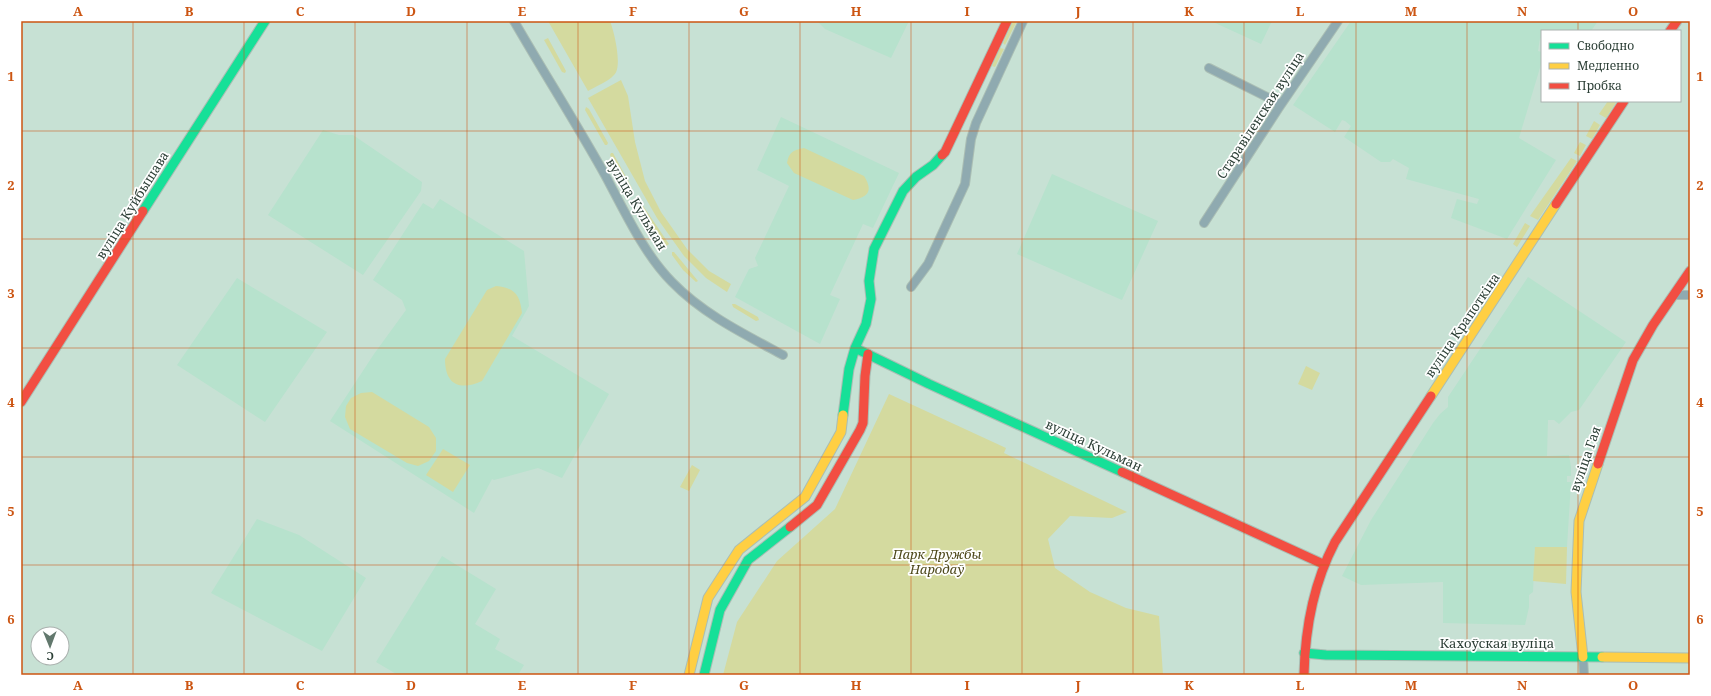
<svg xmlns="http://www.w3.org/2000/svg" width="1711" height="696" font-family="'Noto Serif',serif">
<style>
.built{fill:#b7e2cd}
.green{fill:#d4da9f}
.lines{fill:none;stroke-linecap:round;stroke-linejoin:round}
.street-casing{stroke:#aabeb4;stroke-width:10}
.fast-casing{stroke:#aabeb4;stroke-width:11}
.slow-casing{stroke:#aabeb4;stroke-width:11}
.jam-casing{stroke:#aabeb4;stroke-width:11}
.street{stroke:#8faab0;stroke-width:8}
.fast{stroke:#16e098;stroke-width:9}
.slow{stroke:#ffcf43;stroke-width:9}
.jam{stroke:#f24e42;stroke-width:9}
.grid{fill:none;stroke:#cc5512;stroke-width:1;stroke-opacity:0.55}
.labels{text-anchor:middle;stroke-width:3.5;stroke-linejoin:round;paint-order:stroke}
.street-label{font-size:13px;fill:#2c3f36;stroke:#fff}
.park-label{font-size:13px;font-style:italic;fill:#4d481a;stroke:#fff}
.neatline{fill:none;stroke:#cc5512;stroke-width:1.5}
.grid-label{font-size:13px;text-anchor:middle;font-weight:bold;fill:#cc5512}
</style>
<rect width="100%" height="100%" fill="#c7e1d4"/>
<!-- built -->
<path class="built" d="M 817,21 L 909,21 L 891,58 L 825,29 Z
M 1211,21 L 1272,21 L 1261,44 Z
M 1351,21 L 1598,21 L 1591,31 L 1542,31 L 1542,39 L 1540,38 L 1538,51 L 1542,52 L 1542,61 L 1519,138 L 1556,160 L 1507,239 L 1451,218 L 1457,199 L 1477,204 L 1479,199 L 1406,179 L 1409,168 L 1393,159 L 1390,162 L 1381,162 L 1344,137 L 1351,126 L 1345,121 L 1342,120 L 1335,132 L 1293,105 Z
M 781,117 L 899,173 L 873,228 L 863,224 L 830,295 L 840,299 L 820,344 L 735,297 L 749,269 L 758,266 L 755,258 L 789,186 L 757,170 Z
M 323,130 L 339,135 L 353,135 L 422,182 L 421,191 L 363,275 L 268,215 Z
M 1052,174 L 1158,221 L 1122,300 L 1017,254 Z
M 440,199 L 524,251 L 529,306 L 512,336 L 609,394 L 562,478 L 538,468 L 494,480 L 492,479 L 474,513 L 330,421 L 374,354 L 406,310 L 402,300 L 373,280 L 423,203 L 433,209 Z
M 1528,277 L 1626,342 L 1579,410 L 1571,412 L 1559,424 L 1554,420 L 1548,420 L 1547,456 L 1569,455 L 1571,467 L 1571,476 L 1567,476 L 1567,482 L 1571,482 L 1567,547 L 1535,547 L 1533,592 L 1529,595 L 1529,607 L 1525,625 L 1443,623 L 1443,582 L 1361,585 L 1342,576 L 1371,520 L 1433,423 L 1440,414 L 1448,407 L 1448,397 Z
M 237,278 L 327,332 L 265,422 L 177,365 Z
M 257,519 L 299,535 L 366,578 L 322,651 L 211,593 Z
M 442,556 L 496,589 L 475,624 L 500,639 L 495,649 L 524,665 L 518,675 L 398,675 L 376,662 Z"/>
<!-- green -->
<path class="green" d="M 548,21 L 610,21 C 614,31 623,67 614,75 C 608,82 596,86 588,91 Z
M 1013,21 L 1017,21 L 1005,45 L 1003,43 Z
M 548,38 L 566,71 L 565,73 L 562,72 L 544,40 Z
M 1000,48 L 1004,49 L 995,67 L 992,66 Z
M 621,80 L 628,96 L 635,142 L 645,181 L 661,212 L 687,249 L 709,271 L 731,284 L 727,292 L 706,278 L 684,256 L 657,218 L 588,98 Z
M 1608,101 L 1617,101 L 1606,118 L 1599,114 Z
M 586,107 L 589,109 L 608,143 L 607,145 L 605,145 L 585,110 Z
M 1594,121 L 1600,125 L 1592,139 L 1586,136 Z
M 1580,142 L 1586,145 L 1580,156 L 1574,153 Z
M 804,148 L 864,176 C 873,190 869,197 853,200 L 794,173 L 787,163 C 789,152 793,150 804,148 Z
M 611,153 L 613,153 L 632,188 L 632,191 L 630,190 L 610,155 Z
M 1571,158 L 1577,161 L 1538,220 L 1530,216 Z
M 637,197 L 669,244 L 665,247 L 650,225 L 635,199 Z
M 1525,223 L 1530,226 L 1517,247 L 1513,244 Z
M 672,252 L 674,252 L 698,281 L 696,282 L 683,270 L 672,255 Z
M 496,286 C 515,288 520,295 522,313 L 482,381 C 460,391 445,385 445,359 L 487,290 Z
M 732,304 L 735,304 L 758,317 L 759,320 L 756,321 L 733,307 Z
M 1306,366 L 1320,373 L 1312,390 L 1298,384 Z
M 372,392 L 429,427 L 436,438 L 436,451 L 429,461 L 418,466 L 407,463 L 350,429 L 345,417 L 346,406 L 351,398 L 361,393 Z
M 889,394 L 1006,448 L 1004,453 L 1127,512 L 1112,518 L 1070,516 L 1048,539 L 1055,568 L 1090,592 L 1126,608 L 1159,616 L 1163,675 L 723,675 L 737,622 L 777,561 L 835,509 Z
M 443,449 L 470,465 L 453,492 L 426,475 Z
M 692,465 L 700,470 L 689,491 L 680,487 Z
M 1535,547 L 1567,547 L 1566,584 L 1533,581 Z"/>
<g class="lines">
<!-- street casing -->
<g class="street-casing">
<path id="street" d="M 514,21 C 544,73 576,123 605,175 C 624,210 644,254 672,282 C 703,314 744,334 783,355
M 1209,68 L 1281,104
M 1204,223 L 1278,109 L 1338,21
M 911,287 L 928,264 L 965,184 L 971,139 L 976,123 L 1023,21
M 1674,295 L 1690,295
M 1583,657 L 1584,675"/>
</g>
<!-- fast casing -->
<g class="fast-casing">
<path id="fast" d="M 143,211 L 265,21
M 855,348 L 929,384 L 1122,472
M 843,415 L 849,369 L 855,348 L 866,324 L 871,299 L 869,281 L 874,249 L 903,191 L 916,177 L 933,165 L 942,155
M 1304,653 L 1326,655 L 1602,657
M 704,675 L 720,610 L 748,560 L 790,527"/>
</g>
<!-- slow casing -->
<g class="slow-casing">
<path id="slow" d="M 1431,396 L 1556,204
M 1583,657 L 1576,592 L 1579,521 L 1598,464
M 1602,657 L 1690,658
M 689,675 L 708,598 L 739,550 L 805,497 L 841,432 L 843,415"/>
</g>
<!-- jam casing -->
<g class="jam-casing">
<path id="jam" d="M 1670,31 L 1677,21
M 942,155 L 945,152 L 1007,21
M 1556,204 L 1624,101
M 21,402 L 143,211
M 1598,464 L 1633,360 L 1653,325 L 1690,271
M 1122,472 L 1323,564
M 790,527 L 817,505 L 860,430 L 863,423 L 865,376 L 868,354
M 1304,675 C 1305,628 1313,584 1335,542 L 1431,396"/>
</g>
<!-- street -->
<use href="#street" class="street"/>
<!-- fast -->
<use href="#fast" class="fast"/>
<!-- slow -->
<use href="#slow" class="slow"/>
<!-- jam -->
<use href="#jam" class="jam"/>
</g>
<!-- grid -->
<path class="grid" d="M 133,21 L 133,675M 244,21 L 244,675M 355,21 L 355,675M 467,21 L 467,675M 578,21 L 578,675M 689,21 L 689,675M 800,21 L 800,675M 911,21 L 911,675M 1022,21 L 1022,675M 1133,21 L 1133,675M 1244,21 L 1244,675M 1356,21 L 1356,675M 1467,21 L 1467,675M 1578,21 L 1578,31M 1578,101 L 1578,675M 21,131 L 1690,131M 21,239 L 1690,239M 21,348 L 1690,348M 21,457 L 1690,457M 21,565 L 1690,565"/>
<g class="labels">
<!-- street labels -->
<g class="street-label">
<text transform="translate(1260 115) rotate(-57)" y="5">Старавіленская вуліца</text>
<text transform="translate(637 204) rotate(59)" y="5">вуліца Кульман</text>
<text transform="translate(132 205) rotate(-58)" y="5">вуліца Куйбышава</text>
<text transform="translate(1462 325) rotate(-56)" y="5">вуліца Крапоткіна</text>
<text transform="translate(1094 445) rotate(25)" y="5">вуліца Кульман</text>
<text transform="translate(1585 459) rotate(-71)" y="5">вуліца Гая</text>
<text x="1497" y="648">Кахоўская вуліца</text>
</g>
<!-- park labels -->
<g class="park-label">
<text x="937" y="559">Парк Дружбы<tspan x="937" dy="15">Народаў</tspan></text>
</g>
</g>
<!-- border -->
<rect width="1711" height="696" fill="none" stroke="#ffffff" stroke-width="44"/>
<!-- legend -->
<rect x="1541" y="30" width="140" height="72" fill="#ffffff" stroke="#abb2af"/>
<rect x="1549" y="43" width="20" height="6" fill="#16e098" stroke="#abb2af"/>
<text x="1577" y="50" font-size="12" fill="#2c3f36">Свободно</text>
<rect x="1549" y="63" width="20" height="6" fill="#ffcf43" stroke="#abb2af"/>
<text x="1577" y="70" font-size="12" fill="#2c3f36">Медленно</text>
<rect x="1549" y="83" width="20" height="6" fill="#f24e42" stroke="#abb2af"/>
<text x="1577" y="90" font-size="12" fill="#2c3f36">Пробка</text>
<!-- north arrow -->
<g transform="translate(50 646) rotate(179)"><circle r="19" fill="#ffffff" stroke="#abb2af"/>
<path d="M0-3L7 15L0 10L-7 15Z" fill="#62786d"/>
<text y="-6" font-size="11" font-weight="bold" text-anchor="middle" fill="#2c3f36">С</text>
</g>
<rect x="22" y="22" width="1667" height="652" class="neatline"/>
<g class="grid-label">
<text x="78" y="16">A</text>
<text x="189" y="16">B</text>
<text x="300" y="16">C</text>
<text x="411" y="16">D</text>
<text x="522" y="16">E</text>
<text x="633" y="16">F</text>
<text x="744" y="16">G</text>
<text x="856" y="16">H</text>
<text x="967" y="16">I</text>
<text x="1078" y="16">J</text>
<text x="1189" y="16">K</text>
<text x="1300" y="16">L</text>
<text x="1411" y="16">M</text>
<text x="1522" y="16">N</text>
<text x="1633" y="16">O</text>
<text x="11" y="81">1</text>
<text x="1700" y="81">1</text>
<text x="11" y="190">2</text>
<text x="1700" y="190">2</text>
<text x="11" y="298">3</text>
<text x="1700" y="298">3</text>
<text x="11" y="407">4</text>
<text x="1700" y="407">4</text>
<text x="11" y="516">5</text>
<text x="1700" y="516">5</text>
<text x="11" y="624">6</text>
<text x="1700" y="624">6</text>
<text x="78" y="690">A</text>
<text x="189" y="690">B</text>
<text x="300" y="690">C</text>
<text x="411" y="690">D</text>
<text x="522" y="690">E</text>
<text x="633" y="690">F</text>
<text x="744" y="690">G</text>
<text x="856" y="690">H</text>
<text x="967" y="690">I</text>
<text x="1078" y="690">J</text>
<text x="1189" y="690">K</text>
<text x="1300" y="690">L</text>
<text x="1411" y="690">M</text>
<text x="1522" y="690">N</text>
<text x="1633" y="690">O</text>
</g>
</svg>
